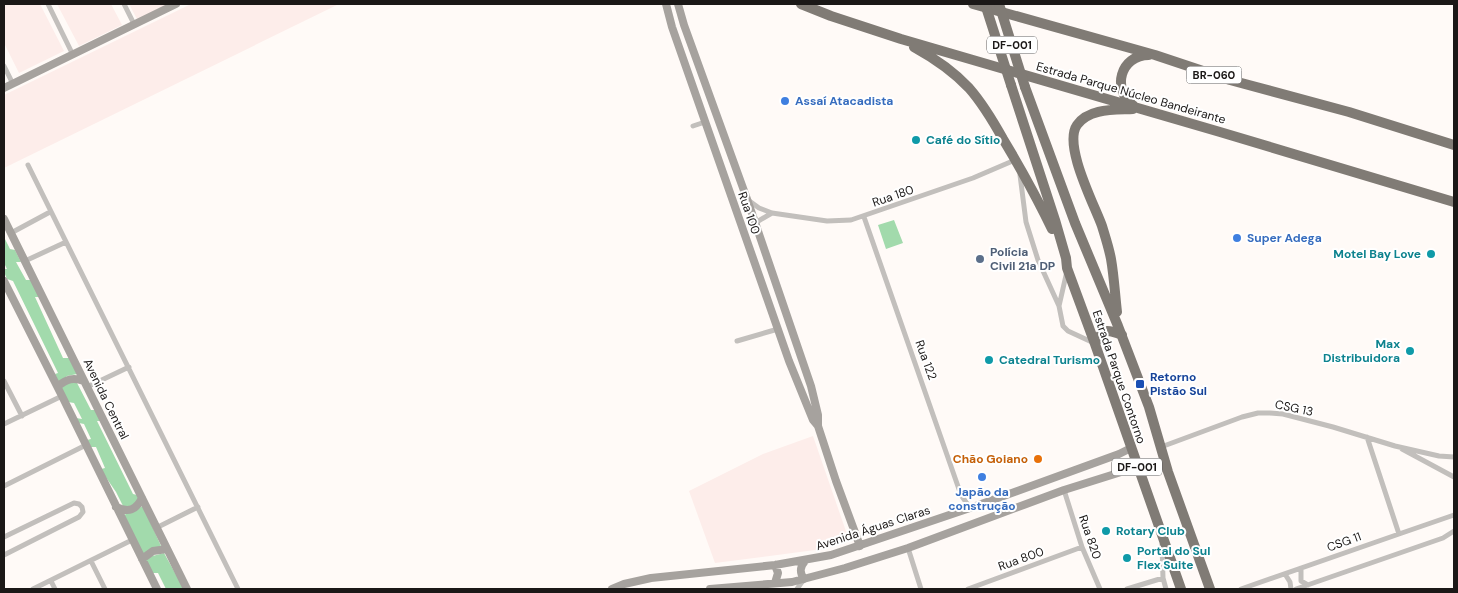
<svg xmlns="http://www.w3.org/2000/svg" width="1458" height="593" font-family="'DM Sans',sans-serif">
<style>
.industrial{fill:#fdedea}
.green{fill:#a2daac}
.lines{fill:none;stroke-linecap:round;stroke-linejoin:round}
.street{stroke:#c2bfbc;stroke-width:5}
.secondary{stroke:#a6a29e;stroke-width:8}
.highway{stroke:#807b75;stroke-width:10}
.highway-bridge{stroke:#807b75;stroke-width:10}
.shop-dot{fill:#3f7fe0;stroke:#fff;stroke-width:2}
.culture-dot{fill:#0f9aa8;stroke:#fff;stroke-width:2}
.service-dot{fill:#5c6f8a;stroke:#fff;stroke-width:2}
.transit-dot{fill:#1a4fb4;stroke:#fff;stroke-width:2}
.food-dot{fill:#e8710a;stroke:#fff;stroke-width:2}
.labels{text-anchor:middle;stroke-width:4;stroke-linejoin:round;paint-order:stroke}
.shield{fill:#fff;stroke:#5f5d5d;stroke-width:1}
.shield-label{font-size:11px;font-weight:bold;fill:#1b1817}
.street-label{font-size:12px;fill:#1b1817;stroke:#fff}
.shop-label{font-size:12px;font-weight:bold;fill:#366cbe;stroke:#fff;text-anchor:start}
.culture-label{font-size:12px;font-weight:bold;fill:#0d838f;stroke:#fff;text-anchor:start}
.service-label{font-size:12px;font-weight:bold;fill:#4e5e75;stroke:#fff;text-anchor:start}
.transit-label{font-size:12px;font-weight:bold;fill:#164399;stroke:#fff;text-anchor:start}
.food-label{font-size:12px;font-weight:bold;fill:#c56008;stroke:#fff;text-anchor:end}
</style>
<rect width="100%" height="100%" fill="#fffaf7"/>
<!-- industrial -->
<path class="industrial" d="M 4,4 L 40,4 L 64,51 L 19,73 L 4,43 Z
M 57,4 L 111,4 L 122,25 L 79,46 Z
M 129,4 L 170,4 L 138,21 Z
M 191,4 L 339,4 L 4,168 L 4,95 Z
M 813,436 L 849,540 L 815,550 L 715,563 L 689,491 L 763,454 Z"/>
<!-- green -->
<path class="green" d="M 894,220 L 903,243 L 886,249 L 878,225 Z
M 4,237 L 10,249 L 15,250 L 21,262 L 16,262 L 26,280 L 31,280 L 39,297 L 35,297 L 63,358 L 69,358 L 77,374 L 67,376 L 59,383 L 55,374 L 58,373 L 13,281 L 7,279 L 4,272 L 4,269 L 7,269 L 4,263 Z
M 76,381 L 91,410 L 96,410 L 101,421 L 97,421 L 133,494 L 137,495 L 139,500 L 133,507 L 124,508 L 116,492 L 105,476 L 101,469 L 105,468 L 96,447 L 91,447 L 87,440 L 91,439 L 84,424 L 79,423 L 76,418 L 82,419 L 74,403 L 68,402 L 61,388 L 68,382 Z
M 143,506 L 161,546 L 142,554 L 124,515 Z
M 164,553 L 184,589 L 166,589 L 158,573 L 152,573 L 145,558 Z"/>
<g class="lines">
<!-- street -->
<path class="street" d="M 48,4 L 73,55
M 124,4 L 134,24
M 4,66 L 13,84
M 693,126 L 705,122
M 28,165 L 238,589
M 1020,175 L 1026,222 L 1038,260 L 1059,306 L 1063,326 L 1068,331 L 1094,343
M 748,200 L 759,208 L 772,213 L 827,221 L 851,220 L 973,178 L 1015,160
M 864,217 L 961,495 L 968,505 L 973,507
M 755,223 L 772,213
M 11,233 L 50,212
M 25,261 L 66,242
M 1059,306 L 1067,271
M 737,341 L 778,329
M 4,381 L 22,416
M 87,387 L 129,367
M 4,424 L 62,396
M 1367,437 L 1399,534
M 1161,447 L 1242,417 L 1258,413 L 1270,413 L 1283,414 L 1333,427 L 1395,446 L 1439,456 L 1454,457
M 1402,449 L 1454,477
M 4,486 L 86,445
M 1064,490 L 1082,547 L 1100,589
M 156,528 L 198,507
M 4,537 L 74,503 L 79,504 L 82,507 L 83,512 L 79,517 L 4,555
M 1162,544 L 1163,578 L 1166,589
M 908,548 L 921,589
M 91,561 L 105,589
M 1301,568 L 1301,581 L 1308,585
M 1285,574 L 1290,582 L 1291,589
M 51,581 L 55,589
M 33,589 L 132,540
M 797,589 L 804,579
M 968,589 L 1082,547
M 1127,589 L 1163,578
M 1241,589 L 1399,534 L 1454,515
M 1296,589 L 1443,538 L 1454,531"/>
<!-- secondary -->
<path class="secondary" d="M 666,4 L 672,27 L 789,361 L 813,420 L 818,426 L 836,481 L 860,546
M 678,4 L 684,25 L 747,199 L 811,386 L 818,415 L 818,426
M 4,88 L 176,4
M 4,219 L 187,589
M 4,281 L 62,396 L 157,589
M 58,386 C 67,379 73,377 84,381
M 116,507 C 129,513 136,510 142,498
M 142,559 L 153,551 L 167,549
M 775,565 L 778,573 L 775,583
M 804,579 C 799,572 800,567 805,561
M 612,589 L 624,584 L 651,578 L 775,565 L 831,555 L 973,507 L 1119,454 L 1131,448
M 710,589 L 792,582 L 845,568 L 908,548 L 1064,490 L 1137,467"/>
<!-- highway -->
<path class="highway" d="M 801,4 L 831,16 L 901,39 L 1220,132 L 1454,202
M 973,4 L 1155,55 L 1230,80 L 1349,112 L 1454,145
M 914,47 C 934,58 954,72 969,88 C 983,104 993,121 1003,139 C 1021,169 1037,198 1052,229
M 1011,85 L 1055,220 L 1066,258 L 1067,268 L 1095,344 L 1181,589
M 1025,87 L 1075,223 L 1118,326 L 1149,407 L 1168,472 L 1210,589
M 1134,106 C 1111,90 1120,55 1149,55
M 1117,312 C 1115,295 1114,276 1111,259 C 1109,248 1105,236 1102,226 C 1094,204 1063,145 1077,125 C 1089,108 1115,110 1133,109
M 1095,344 C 1102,328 1107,329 1122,335"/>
<!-- highway-bridge -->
<path class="highway-bridge" d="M 985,4 L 1011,85
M 999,4 L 1025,87"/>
</g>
<!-- markers -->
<g class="shop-dot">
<circle cx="785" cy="101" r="5"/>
<circle cx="1237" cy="238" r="5"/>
<circle cx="982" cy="477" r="5"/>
</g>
<g class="culture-dot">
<circle cx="916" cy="140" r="5"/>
<circle cx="1431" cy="254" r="5"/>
<circle cx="1410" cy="351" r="5"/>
<circle cx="989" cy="360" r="5"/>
<circle cx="1106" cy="531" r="5"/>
<circle cx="1127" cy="558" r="5"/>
</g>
<circle class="service-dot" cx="980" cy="259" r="5"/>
<rect class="transit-dot" x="1135" y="379" width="10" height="10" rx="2.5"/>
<circle class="food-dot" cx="1038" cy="459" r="5"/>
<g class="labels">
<!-- shield labels -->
<g class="shield">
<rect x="987" y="36.5" width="50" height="17" rx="4"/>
<rect x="1186.5" y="66.5" width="55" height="17" rx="4"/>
<rect x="1112" y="458.5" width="50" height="17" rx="4"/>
</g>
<g class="shield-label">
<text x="1012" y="49">DF-001</text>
<text x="1214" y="79">BR-060</text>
<text x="1137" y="471">DF-001</text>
</g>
<!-- street labels -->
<g class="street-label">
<text transform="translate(1131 93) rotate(16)" y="4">Estrada Parque Núcleo Bandeirante</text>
<text transform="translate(893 196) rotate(-19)" y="4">Rua 180</text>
<text transform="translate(749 213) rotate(71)" y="4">Rua 100</text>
<text transform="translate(926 360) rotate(70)" y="4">Rua 122</text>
<text transform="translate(1119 377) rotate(71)" y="4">Estrada Parque Contorno</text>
<text transform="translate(106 399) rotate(64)" y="4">Avenida Central</text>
<text transform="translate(1294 408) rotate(12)" y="4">CSG 13</text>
<text transform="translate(873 528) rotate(-18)" y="4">Avenida Águas Claras</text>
<text transform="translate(1090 537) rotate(71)" y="4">Rua 820</text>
<text transform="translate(1344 542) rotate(-20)" y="4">CSG 11</text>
<text transform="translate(1021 559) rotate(-20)" y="4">Rua 800</text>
</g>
<!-- shop labels -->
<g class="shop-label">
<text x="795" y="105">Assaí Atacadista</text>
<text x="1247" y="242">Super Adega</text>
<text x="982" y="496" text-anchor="middle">Japão da<tspan x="982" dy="14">construção</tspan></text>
</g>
<!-- culture labels -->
<g class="culture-label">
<text x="926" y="144">Café do Sítio</text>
<text x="1421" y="258" text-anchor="end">Motel Bay Love</text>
<text x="1400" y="348" text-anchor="end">Max<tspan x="1400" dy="14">Distribuidora</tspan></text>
<text x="999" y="364">Catedral Turismo</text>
<text x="1116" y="535">Rotary Club</text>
<text x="1137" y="555">Portal do Sul<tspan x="1137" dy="14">Flex Suite</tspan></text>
</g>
<!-- service labels -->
<g class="service-label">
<text x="990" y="256">Polícia<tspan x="990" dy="14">Civil 21a DP</tspan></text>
</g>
<!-- transit labels -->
<g class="transit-label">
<text x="1150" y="381">Retorno<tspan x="1150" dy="14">Pistão Sul</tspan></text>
</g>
<!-- food labels -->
<g class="food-label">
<text x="1028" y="463">Chão Goiano</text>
</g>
</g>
<!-- border -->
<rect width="1458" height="593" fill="none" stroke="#1b1817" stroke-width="10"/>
</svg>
